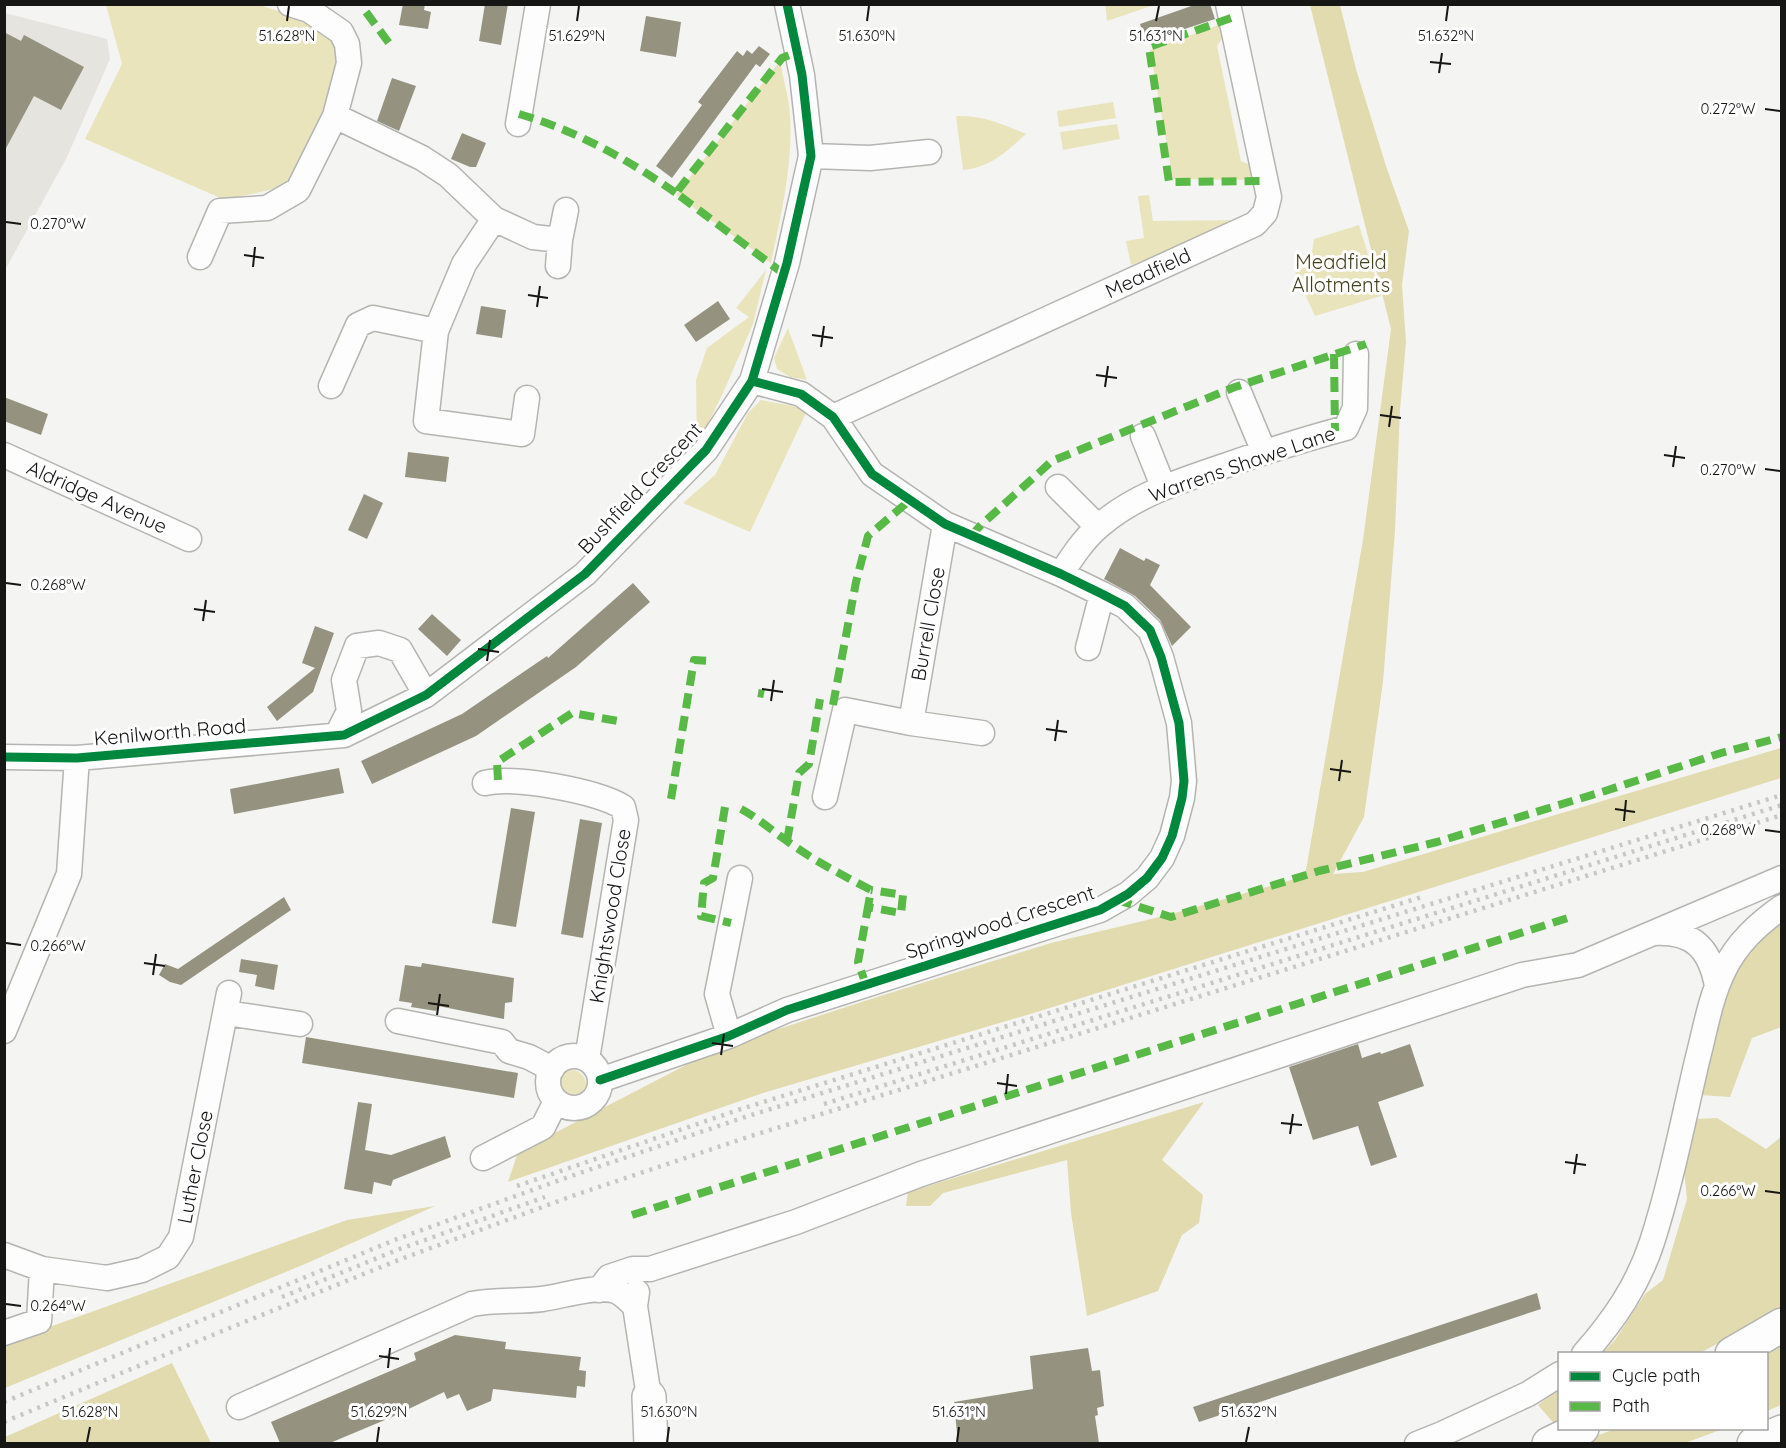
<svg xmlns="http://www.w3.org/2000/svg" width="1786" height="1448" font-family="Quicksand,sans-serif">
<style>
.built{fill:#e5e4de}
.green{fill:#eae4bd}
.forest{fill:#e2dbaf}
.building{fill:#959380}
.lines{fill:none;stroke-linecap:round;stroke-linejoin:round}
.minor-casing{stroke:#b4b4b2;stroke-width:27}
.highway-casing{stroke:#b4b4b2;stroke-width:36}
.minor{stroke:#fdfdfd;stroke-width:24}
.highway{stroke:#fdfdfd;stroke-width:33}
.rail{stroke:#c7c7c6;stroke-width:4.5;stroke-dasharray:3 6;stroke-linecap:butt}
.quiet{stroke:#58b947;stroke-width:8;stroke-dasharray:15 8;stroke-linecap:butt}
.cycleway-casing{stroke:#fff;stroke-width:13}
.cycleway{stroke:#00873e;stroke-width:9}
.ticks{fill:none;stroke:#161615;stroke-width:2}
.labels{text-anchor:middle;stroke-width:6;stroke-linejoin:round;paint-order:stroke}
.park-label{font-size:20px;fill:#443f1d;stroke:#fff}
.street-label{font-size:20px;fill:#161615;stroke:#fff}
.ticks-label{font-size:15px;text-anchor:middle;fill:#161615;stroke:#fff;stroke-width:6;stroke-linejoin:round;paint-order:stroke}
</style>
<rect width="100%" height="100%" fill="#f4f4f2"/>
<!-- built -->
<path class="built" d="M 5,13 L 107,39 L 110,59 L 67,157 L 5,270 Z"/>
<!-- green -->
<path class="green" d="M 1105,4 L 1154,4 L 1154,5 L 1107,21 Z
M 106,5 L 259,5 L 328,26 L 341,50 L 338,78 L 303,168 L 287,186 L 225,200 L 85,139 L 122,64 Z
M 1224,23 L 1226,33 L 1217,46 L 1241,161 L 1252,166 L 1254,180 L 1173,179 L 1150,50 Z
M 780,61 C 783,79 789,97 790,116 C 793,165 781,215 771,263 L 676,195 Z
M 1113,102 L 1116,118 L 1059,127 L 1057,111 Z
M 956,116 C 983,115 1002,124 1026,134 C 1006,152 991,167 963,170 Z
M 1117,124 L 1120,139 L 1063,150 L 1060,132 Z
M 1149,195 L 1153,221 L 1244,220 L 1148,263 L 1147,259 L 1131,265 L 1126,241 L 1144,238 L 1138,196 Z
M 1359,225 L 1381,296 L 1315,316 L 1295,273 L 1310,264 L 1314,239 Z
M 766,270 L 753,324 L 723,393 L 697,446 L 696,380 L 707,348 L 749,317 L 736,308 Z
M 788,328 L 807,380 L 790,377 L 777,369 L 774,358 Z
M 761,400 L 798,407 L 806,413 L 750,532 L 683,503 L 715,475 L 748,413 Z
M556 1085a15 15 0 1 1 30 0a15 15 0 1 1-30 0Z"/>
<!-- forest -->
<path class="forest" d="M 1310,5 L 1340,5 L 1356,69 L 1386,166 L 1409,231 L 1402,285 L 1406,342 L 1400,410 L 1395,531 L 1383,682 L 1364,817 L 1333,874 L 1363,872 L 1781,748 L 1781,778 L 1037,1012 L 763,1093 L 508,1182 L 518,1152 L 717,1049 L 877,997 L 1051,943 L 1168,915 L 1305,876 L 1363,540 L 1391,329 Z
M 1781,920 L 1781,1027 L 1752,1038 L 1730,1097 L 1700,1095 L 1718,1018 L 1739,963 Z
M 1204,1102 L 1162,1160 L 1203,1195 L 1199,1223 L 1182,1235 L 1158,1291 L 1087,1316 L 1071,1213 L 1067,1160 L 943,1193 L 930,1206 L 906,1206 L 908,1192 Z
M 1717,1118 L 1766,1149 L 1781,1137 L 1781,1309 L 1700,1353 L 1601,1354 L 1615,1340 L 1645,1294 L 1663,1280 L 1687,1199 L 1683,1160 L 1694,1119 Z
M 435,1206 L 305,1264 L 5,1388 L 5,1343 L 347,1220 Z
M 1781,1340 L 1781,1405 L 1767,1411 L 1766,1354 L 1758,1354 Z
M 172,1363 L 211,1443 L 5,1443 L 5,1437 Z
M 1559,1389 L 1559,1426 L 1557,1427 L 1538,1405 Z
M 1615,1429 L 1723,1429 L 1685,1443 L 1574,1444 Z"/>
<!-- building -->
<path class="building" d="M 403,4 L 425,4 L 424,10 L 431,12 L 428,29 L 399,25 Z
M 485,4 L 508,4 L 501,45 L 479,41 Z
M 1197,4 L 1210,4 L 1215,19 L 1145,42 L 1140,24 Z
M 646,16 L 681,22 L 676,57 L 640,51 Z
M 4,32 L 21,41 L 24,35 L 84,67 L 61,110 L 34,96 L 4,152 Z
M 759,46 L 770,54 L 760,67 L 756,64 L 672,178 L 656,166 L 702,105 L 698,102 L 737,51 L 743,56 L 747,50 L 752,54 Z
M 392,78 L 416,86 L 399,131 L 377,121 Z
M 462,133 L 486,143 L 476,167 L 470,167 L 451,159 Z
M 718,301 L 730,319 L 696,342 L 684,325 Z
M 481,306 L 506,310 L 502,338 L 476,334 Z
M 4,397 L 48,414 L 41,435 L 4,421 Z
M 408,452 L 449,457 L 446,482 L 405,477 Z
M 364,494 L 383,503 L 367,539 L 348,530 Z
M 1120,548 L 1144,561 L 1146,558 L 1160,565 L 1150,585 L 1191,627 L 1172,646 L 1160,620 L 1135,596 L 1104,579 Z
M 633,583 L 650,602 L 576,667 L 476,736 L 372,784 L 361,761 L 462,714 L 547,656 L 548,658 Z
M 432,614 L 461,640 L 447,656 L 418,629 Z
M 315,626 L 334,633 L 313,692 L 277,721 L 267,707 L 315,668 L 302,663 Z
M 339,768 L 344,793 L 234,814 L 230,789 Z
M 511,808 L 535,812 L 516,927 L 492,923 Z
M 580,819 L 602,823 L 583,938 L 561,934 Z
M 284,897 L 291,910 L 181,985 L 170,982 L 159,975 L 165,964 L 178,969 Z
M 241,959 L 278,965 L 274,990 L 255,986 L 257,975 L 239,972 Z
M 422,963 L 514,978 L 512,1002 L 505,1003 L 504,1019 L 438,1006 L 436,1011 L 411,1007 L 412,1003 L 399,1001 L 405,965 L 421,967 Z
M 306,1037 L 518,1073 L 514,1098 L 302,1063 Z
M 1358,1044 L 1362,1058 L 1380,1052 L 1381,1054 L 1410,1044 L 1424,1086 L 1378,1102 L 1397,1157 L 1371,1166 L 1358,1126 L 1313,1140 L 1289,1067 Z
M 358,1102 L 372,1104 L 365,1150 L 391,1155 L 445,1136 L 451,1157 L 393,1180 L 391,1186 L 374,1182 L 372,1194 L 344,1189 Z
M 1537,1293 L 1541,1309 L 1199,1422 L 1193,1407 Z
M 455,1335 L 506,1342 L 505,1349 L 581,1357 L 579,1370 L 586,1371 L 585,1387 L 577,1386 L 576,1398 L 493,1389 L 491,1401 L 467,1411 L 459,1394 L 447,1399 L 444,1392 L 392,1417 L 330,1443 L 280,1443 L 271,1422 L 416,1360 L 414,1353 Z
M 1088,1348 L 1092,1371 L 1100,1370 L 1104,1406 L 1097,1408 L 1098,1415 L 1095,1416 L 1099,1443 L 958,1443 L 954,1402 L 1033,1389 L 1030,1356 Z"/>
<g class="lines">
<!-- minor casing -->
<g class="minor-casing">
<path id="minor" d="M 335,116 L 422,158 L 448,175 L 494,219 L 533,237 L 560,240 L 566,210
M 518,124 L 538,4
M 811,156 L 870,158 L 929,152
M 494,219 L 464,264 L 436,331 L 426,421 L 522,434 L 527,398
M 200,257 L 220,211 L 267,208 L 298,190 L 335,116 L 349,63 L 347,44 L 341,32 L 309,10 L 290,4
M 558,266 L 560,240
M 331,386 L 358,325 L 373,318 L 436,331
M 1239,392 L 1264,452
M 833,417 L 1255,224 L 1265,213 L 1269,197 L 1228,4
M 1143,436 L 1163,486
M 4,455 L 189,539
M 1058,487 L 1098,527
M 1061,574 C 1072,557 1083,540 1098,527 C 1134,495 1180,481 1224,466 C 1264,452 1305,439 1346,428 L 1355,408 L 1356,354
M 1088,648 L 1102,594
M 911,723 L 945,524
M 337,735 L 349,711 L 344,680 L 357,646 L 379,643 L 400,650 L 426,695
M 4,757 L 77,758 L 344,735 L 426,695 L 585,574 L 706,450 L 752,381 L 787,263 L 811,156 L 802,75 L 787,4
M 485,783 C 516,776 596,791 623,807 L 626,820 L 587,1059
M 825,797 L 845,710 L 911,723 L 982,733
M 1654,933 C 1693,931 1710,948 1717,986
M 226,1013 L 300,1024
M 398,1021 L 502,1042 L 509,1051 L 529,1057 L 552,1069
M 4,1031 L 69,874 L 77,758
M 729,1036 L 717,994 L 740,878
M548 1082a26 26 0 1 1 52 0a26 26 0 1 1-52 0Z
M 600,1080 L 729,1036 L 787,1010 L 1100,910 L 1128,894 L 1147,878 L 1162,858 L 1172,836 L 1182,798 L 1184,781 L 1179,723 L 1161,657 L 1150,630 L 1125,606 L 1102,594 L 1061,574 L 945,524 L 872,474 L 833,417 L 801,394 L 752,381
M 483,1158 L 543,1127 L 556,1101
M 4,1255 L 42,1269 L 107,1278 L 142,1270 L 168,1257 L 181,1237 L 229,993
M 599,1290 L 609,1277 L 633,1269 L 650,1269 L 796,1222 L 921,1174 L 1522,975 L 1578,965 L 1782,878
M 637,1292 L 635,1306 L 649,1397
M 4,1333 L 39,1321 L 42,1269
M 1584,1354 C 1614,1320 1638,1285 1652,1242 C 1671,1183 1683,1121 1697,1061 C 1705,1031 1710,998 1724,970 C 1737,943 1758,924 1782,907
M 239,1407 L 472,1304 C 496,1299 519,1302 542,1299 C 563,1296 593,1286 612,1290 C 621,1291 628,1300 635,1306
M 1417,1444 L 1442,1434 L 1528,1394 L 1560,1374"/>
</g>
<!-- highway casing -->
<g class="highway-casing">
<path id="highway" d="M 1732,1354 L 1782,1325
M 649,1397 L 651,1444
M 1549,1444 L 1582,1428
M 1754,1444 L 1782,1432"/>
</g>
<!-- minor -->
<use href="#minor" class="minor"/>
<!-- highway -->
<use href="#highway" class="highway"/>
<!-- rail -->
<path class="rail" d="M 824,1104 L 1782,805
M 517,1186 L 741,1109 L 1425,896
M 282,1297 L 397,1250 L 545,1197
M 4,1402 L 397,1239 L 571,1176 L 745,1117 L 1782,795
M 4,1422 L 232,1327 L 401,1259 L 575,1195 L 751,1136 L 1782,815"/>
<!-- quiet -->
<path class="quiet" d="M 366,12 L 389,43
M 1231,18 L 1149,47 L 1169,182 L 1265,181
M 519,114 C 577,131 627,159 676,193
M 784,274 L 676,193 L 782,58 L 797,52
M 1334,354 L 1335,431
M 971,536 L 981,525 L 1052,461 L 1235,387 L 1366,344
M 758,693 L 764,694
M 833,705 L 856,582 L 868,536 L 910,500
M 498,780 L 497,762 L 572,713 L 618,721
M 671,799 L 694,660 L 712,661
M 725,807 L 713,878 L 704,883 L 701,916 L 731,923
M 741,809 C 758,818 771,830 787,841 C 813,860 842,875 871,890 L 868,907 L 901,913 L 903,895 L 871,890
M 787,841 L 799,773 L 809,764 L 820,699
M 1117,900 L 1171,917 L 1319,871 L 1437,842 L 1605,791 L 1721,753 L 1782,737
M 866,985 L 858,962 L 868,907
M 632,1215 L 1571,917"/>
<!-- cycleway casing -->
<g class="cycleway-casing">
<path id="cycleway" d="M 4,757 L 77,758 L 344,735 L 426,695 L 585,574 L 706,450 L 752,381 L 787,263 L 811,156 L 802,75 L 787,4
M 600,1080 L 729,1036 L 787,1010 L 1100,910 L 1128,894 L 1147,878 L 1162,858 L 1172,836 L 1182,798 L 1184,781 L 1179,723 L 1161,657 L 1150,630 L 1125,606 L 1102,594 L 1061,574 L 945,524 L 872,474 L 833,417 L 801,394 L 752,381"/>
</g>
<!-- cycleway -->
<use href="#cycleway" class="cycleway"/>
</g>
<!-- ticks -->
<path class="ticks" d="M 287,21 L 289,6M 577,21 L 579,6M 867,21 L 869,6M 1156,21 L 1159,6M 1446,21 L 1448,6M 1430,62 L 1451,64M 1439,73 L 1442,53M 1765,109 L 1780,111M 6,222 L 21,224M 244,255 L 264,258M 253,267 L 255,247M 528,295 L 548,298M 537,307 L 540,286M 812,335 L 833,338M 821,347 L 824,326M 1096,375 L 1117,378M 1105,387 L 1108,366M 1380,415 L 1401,418M 1389,427 L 1392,406M 1664,455 L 1685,458M 1673,467 L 1676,446M 1765,469 L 1780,471M 6,583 L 21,585M 194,609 L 215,612M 203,621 L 206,600M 478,649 L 499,652M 487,661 L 490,640M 762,689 L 783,692M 771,701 L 774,680M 1046,729 L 1067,732M 1055,741 L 1058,720M 1330,769 L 1351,772M 1339,781 L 1342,760M 1615,809 L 1635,812M 1624,821 L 1626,800M 1765,830 L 1780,832M 6,943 L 21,945M 144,963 L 165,966M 153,975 L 156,954M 428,1003 L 449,1006M 437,1015 L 440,994M 712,1043 L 733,1046M 721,1055 L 724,1034M 997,1083 L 1017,1086M 1006,1094 L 1008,1074M 1281,1123 L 1302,1125M 1290,1134 L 1293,1114M 1565,1162 L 1586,1165M 1574,1174 L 1577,1154M 1765,1191 L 1780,1193M 6,1304 L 21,1306M 379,1356 L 399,1359M 388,1368 L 390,1348M 87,1442 L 90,1427M 377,1442 L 379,1427M 667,1442 L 669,1427M 957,1442 L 959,1427M 1246,1442 L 1249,1427"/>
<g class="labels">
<!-- park labels -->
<g class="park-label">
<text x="1341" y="269">Meadfield<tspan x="1341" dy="23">Allotments</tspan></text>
</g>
<!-- street labels -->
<g class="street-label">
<text transform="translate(1148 273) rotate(-25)" y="7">Meadfield</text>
<text transform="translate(1242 464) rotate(-19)" y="7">Warrens Shawe Lane</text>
<text transform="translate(640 488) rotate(-47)" y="7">Bushfield Crescent</text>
<text transform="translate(97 497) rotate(24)" y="7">Aldridge Avenue</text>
<text transform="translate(928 624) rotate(-80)" y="7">Burrell Close</text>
<text transform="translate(170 732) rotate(-5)" y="7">Kenilworth Road</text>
<text transform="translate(610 916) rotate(-81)" y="7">Knightswood Close</text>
<text transform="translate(1000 922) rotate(-18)" y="7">Springwood Crescent</text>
<text transform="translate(195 1167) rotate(-79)" y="7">Luther Close</text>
</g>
</g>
<g class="ticks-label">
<text x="287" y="41">51.628°N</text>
<text x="577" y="41">51.629°N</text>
<text x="867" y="41">51.630°N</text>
<text x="1156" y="41">51.631°N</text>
<text x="1446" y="41">51.632°N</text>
<text x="1728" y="114">0.272°W</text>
<text x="58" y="229">0.270°W</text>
<text x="1728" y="475">0.270°W</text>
<text x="58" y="590">0.268°W</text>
<text x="1728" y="835">0.268°W</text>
<text x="58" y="951">0.266°W</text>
<text x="1728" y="1196">0.266°W</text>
<text x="58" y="1311">0.264°W</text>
<text x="90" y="1417">51.628°N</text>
<text x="379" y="1417">51.629°N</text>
<text x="669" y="1417">51.630°N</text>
<text x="959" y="1417">51.631°N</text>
<text x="1249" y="1417">51.632°N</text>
</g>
<!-- border -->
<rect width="1786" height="1448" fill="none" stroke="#161615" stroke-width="12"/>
<!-- legend -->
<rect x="1558" y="1352" width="210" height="78" fill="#ffffff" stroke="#a2a2a1" stroke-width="1.5"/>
<rect x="1570" y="1372" width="30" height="9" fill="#00873e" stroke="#a2a2a1" stroke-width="1.5"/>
<text x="1612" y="1382" font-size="18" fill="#161615">Cycle path</text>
<rect x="1570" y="1402" width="30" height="9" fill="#58b947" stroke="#a2a2a1" stroke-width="1.5"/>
<text x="1612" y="1412" font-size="18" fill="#161615">Path</text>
</svg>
